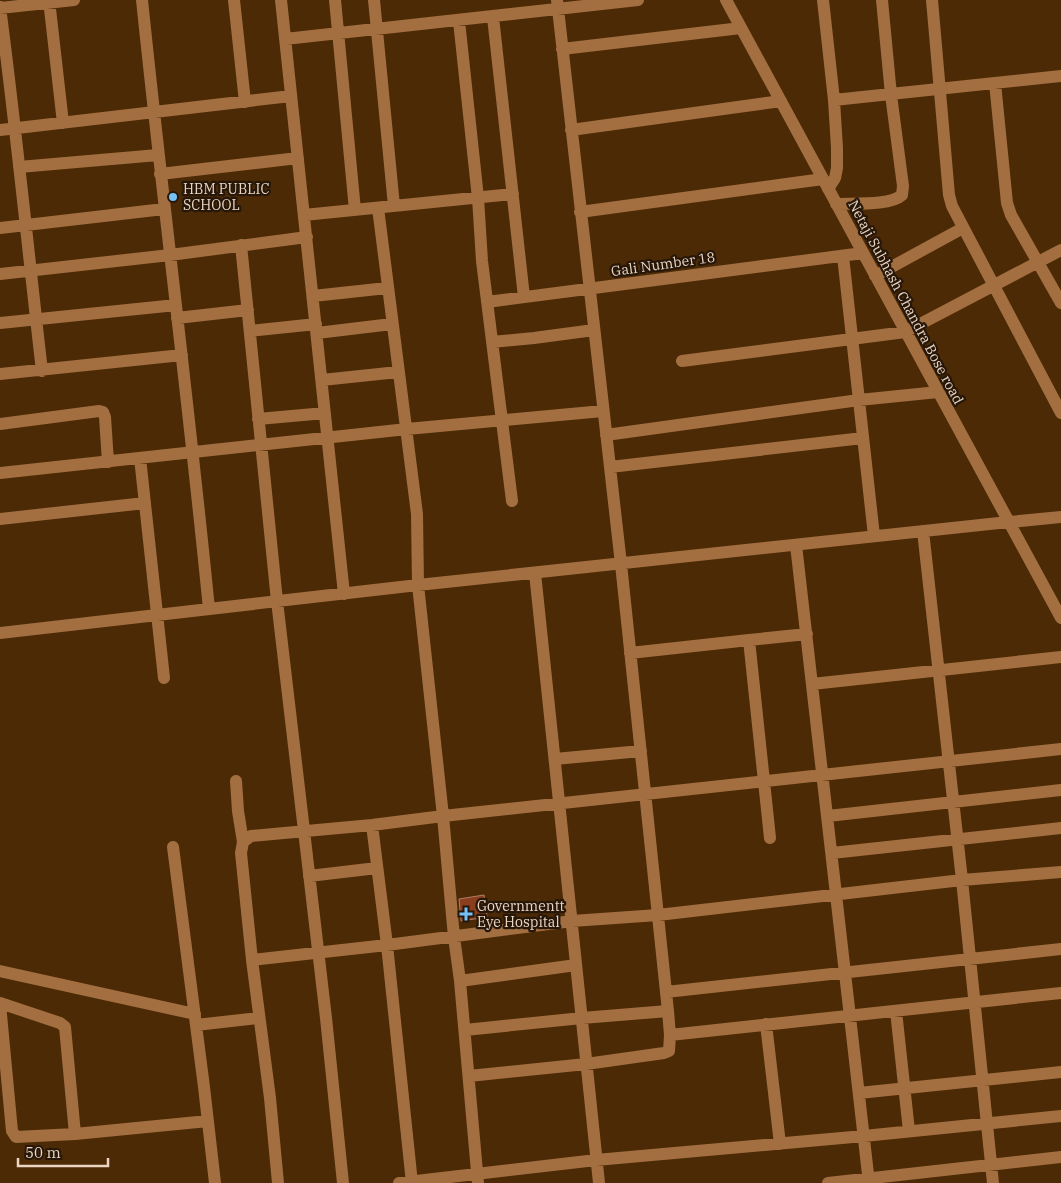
<svg xmlns="http://www.w3.org/2000/svg" width="1061" height="1183" font-family="'IBM Plex Serif',serif">
<style>
.building{fill:#8b3e1e;stroke:#b07d6a}
.lines{fill:none;stroke-linecap:round;stroke-linejoin:round}
.minor{stroke:#a36f40;stroke-width:12}
.poi-dot{fill:#75c0f6;stroke:#261709;stroke-width:2}
.labels{text-anchor:middle;stroke-width:4.5;stroke-linejoin:round;paint-order:stroke}
.poi-label{font-size:14px;fill:#ead4c2;stroke:#261709;text-anchor:start}
.street-label{font-size:14px;fill:#ead4c2;stroke:#261709}
</style>
<rect width="100%" height="100%" fill="#4c2a05"/>
<!-- building -->
<path class="building" d="M 484,895 L 487,917 L 461,921 L 459,899 Z"/>
<g class="lines">
<!-- minor -->
<path class="minor" d="M 49,0 L 63,123
M 142,0 C 163,203 189,406 209,609
M 234,0 L 245,102
M 281,0 L 344,594
M 335,0 L 355,210
M 374,0 L 394,206
M 726,0 L 1061,618
M 823,0 L 834,100 L 837,148 L 837,168 L 835,178 L 828,189
M 932,0 L 949,195 L 952,206 L 1061,413
M 0,7 C 16,128 28,250 42,371
M 0,8 L 74,0
M 493,17 L 524,297
M 459,21 L 478,198 L 482,261 L 512,501
M 285,39 L 638,0
M 562,49 L 741,28
M 995,83 L 1007,203 L 1011,215 L 1061,303
M 834,100 L 1061,76
M 0,130 L 291,96
M 571,130 L 781,101
M 19,167 L 158,155
M 160,174 L 298,158
M 836,204 C 853,203 890,206 902,195 L 903,186 L 891,95 L 882,0
M 378,208 L 417,514 L 418,585 L 443,816 L 454,937 L 460,981 L 478,1183
M 580,212 L 823,179
M 304,215 L 513,194
M 0,228 L 164,209
M 241,245 L 277,601 L 326,1018 L 343,1183
M 843,256 L 874,536
M 0,274 L 170,255 L 307,237
M 875,276 L 963,228
M 313,296 L 387,288
M 487,302 L 863,253
M 177,318 L 248,310
M 0,323 L 176,305
M 250,331 L 316,324
M 317,333 L 392,324
M 492,342 L 534,338 L 594,330
M 682,361 L 905,332 L 1061,250
M 0,374 L 182,355
M 322,380 L 398,372
M 258,419 L 325,413
M 0,424 L 99,411 L 103,412 L 105,417 L 108,462
M 606,435 L 859,400 L 938,392
M 140,458 L 164,678
M 610,467 L 863,438
M 0,473 L 407,429 L 603,411
M 0,519 L 145,503
M 923,531 L 962,880 L 993,1183
M 796,545 L 869,1183
M 535,573 L 599,1183
M 0,633 L 418,585 L 999,523 L 1061,517
M 749,640 L 807,634
M 630,653 L 749,640 L 770,838
M 812,684 L 1061,657
M 555,759 L 641,751
M 236,781 L 238,811 L 243,842
M 828,816 L 1061,790
M 372,825 L 387,945 L 412,1183
M 173,847 L 204,1087 L 215,1183
M 832,853 L 1061,828
M 309,876 L 377,868
M 252,960 L 387,945 L 572,921 L 658,915 L 962,880 L 1061,872
M 0,971 L 195,1014
M 460,981 L 576,965
M 666,992 L 1061,949
M 0,1003 L 60,1023 L 65,1027 L 75,1134
M 0,1004 L 12,1131 L 16,1137 L 75,1134 L 208,1121
M 896,1011 L 909,1131
M 766,1024 L 780,1144
M 196,1025 L 259,1018
M 465,1030 L 582,1018 L 668,1011
M 670,1035 L 1061,993
M 469,1076 L 586,1064 L 664,1053 L 669,1051 L 670,1035 L 668,1011 L 621,564 L 557,0
M 859,1093 L 1061,1072
M 278,1183 L 270,1098 L 252,960 L 241,853 L 243,842 L 251,836 L 372,825 L 443,816 L 1061,749
M 399,1183 L 596,1160 L 864,1136 L 1061,1116
M 828,1183 L 1061,1157"/>
</g>
<!-- markers -->
<g class="poi-dot">
<circle cx="173" cy="197" r="5"/>
<path d="M463.5 906.5h5v5h5v5h-5v5h-5v-5h-5v-5h5z"/>
</g>
<g class="labels">
<!-- poi labels -->
<g class="poi-label">
<text x="183" y="194">HBM PUBLIC<tspan x="183" dy="16">SCHOOL</tspan></text>
<text x="477" y="911">Governmentt<tspan x="477" dy="16">Eye Hospital</tspan></text>
</g>
<!-- street labels -->
<g class="street-label">
<text transform="translate(663 264) rotate(-8)" y="5">Gali Number 18</text>
<text transform="translate(906 302) rotate(62)" y="5">Netaji Subhash Chandra Bose road</text>
</g>
</g>
<!-- scale -->
<path d="M18 1158v8h90v-8" fill="none" stroke="#ead4c2" stroke-width="2.5"/>
<text x="25" y="1158" font-size="15" fill="#ead4c2" stroke="#261709" stroke-width="4" paint-order="stroke">50 m</text>
</svg>
